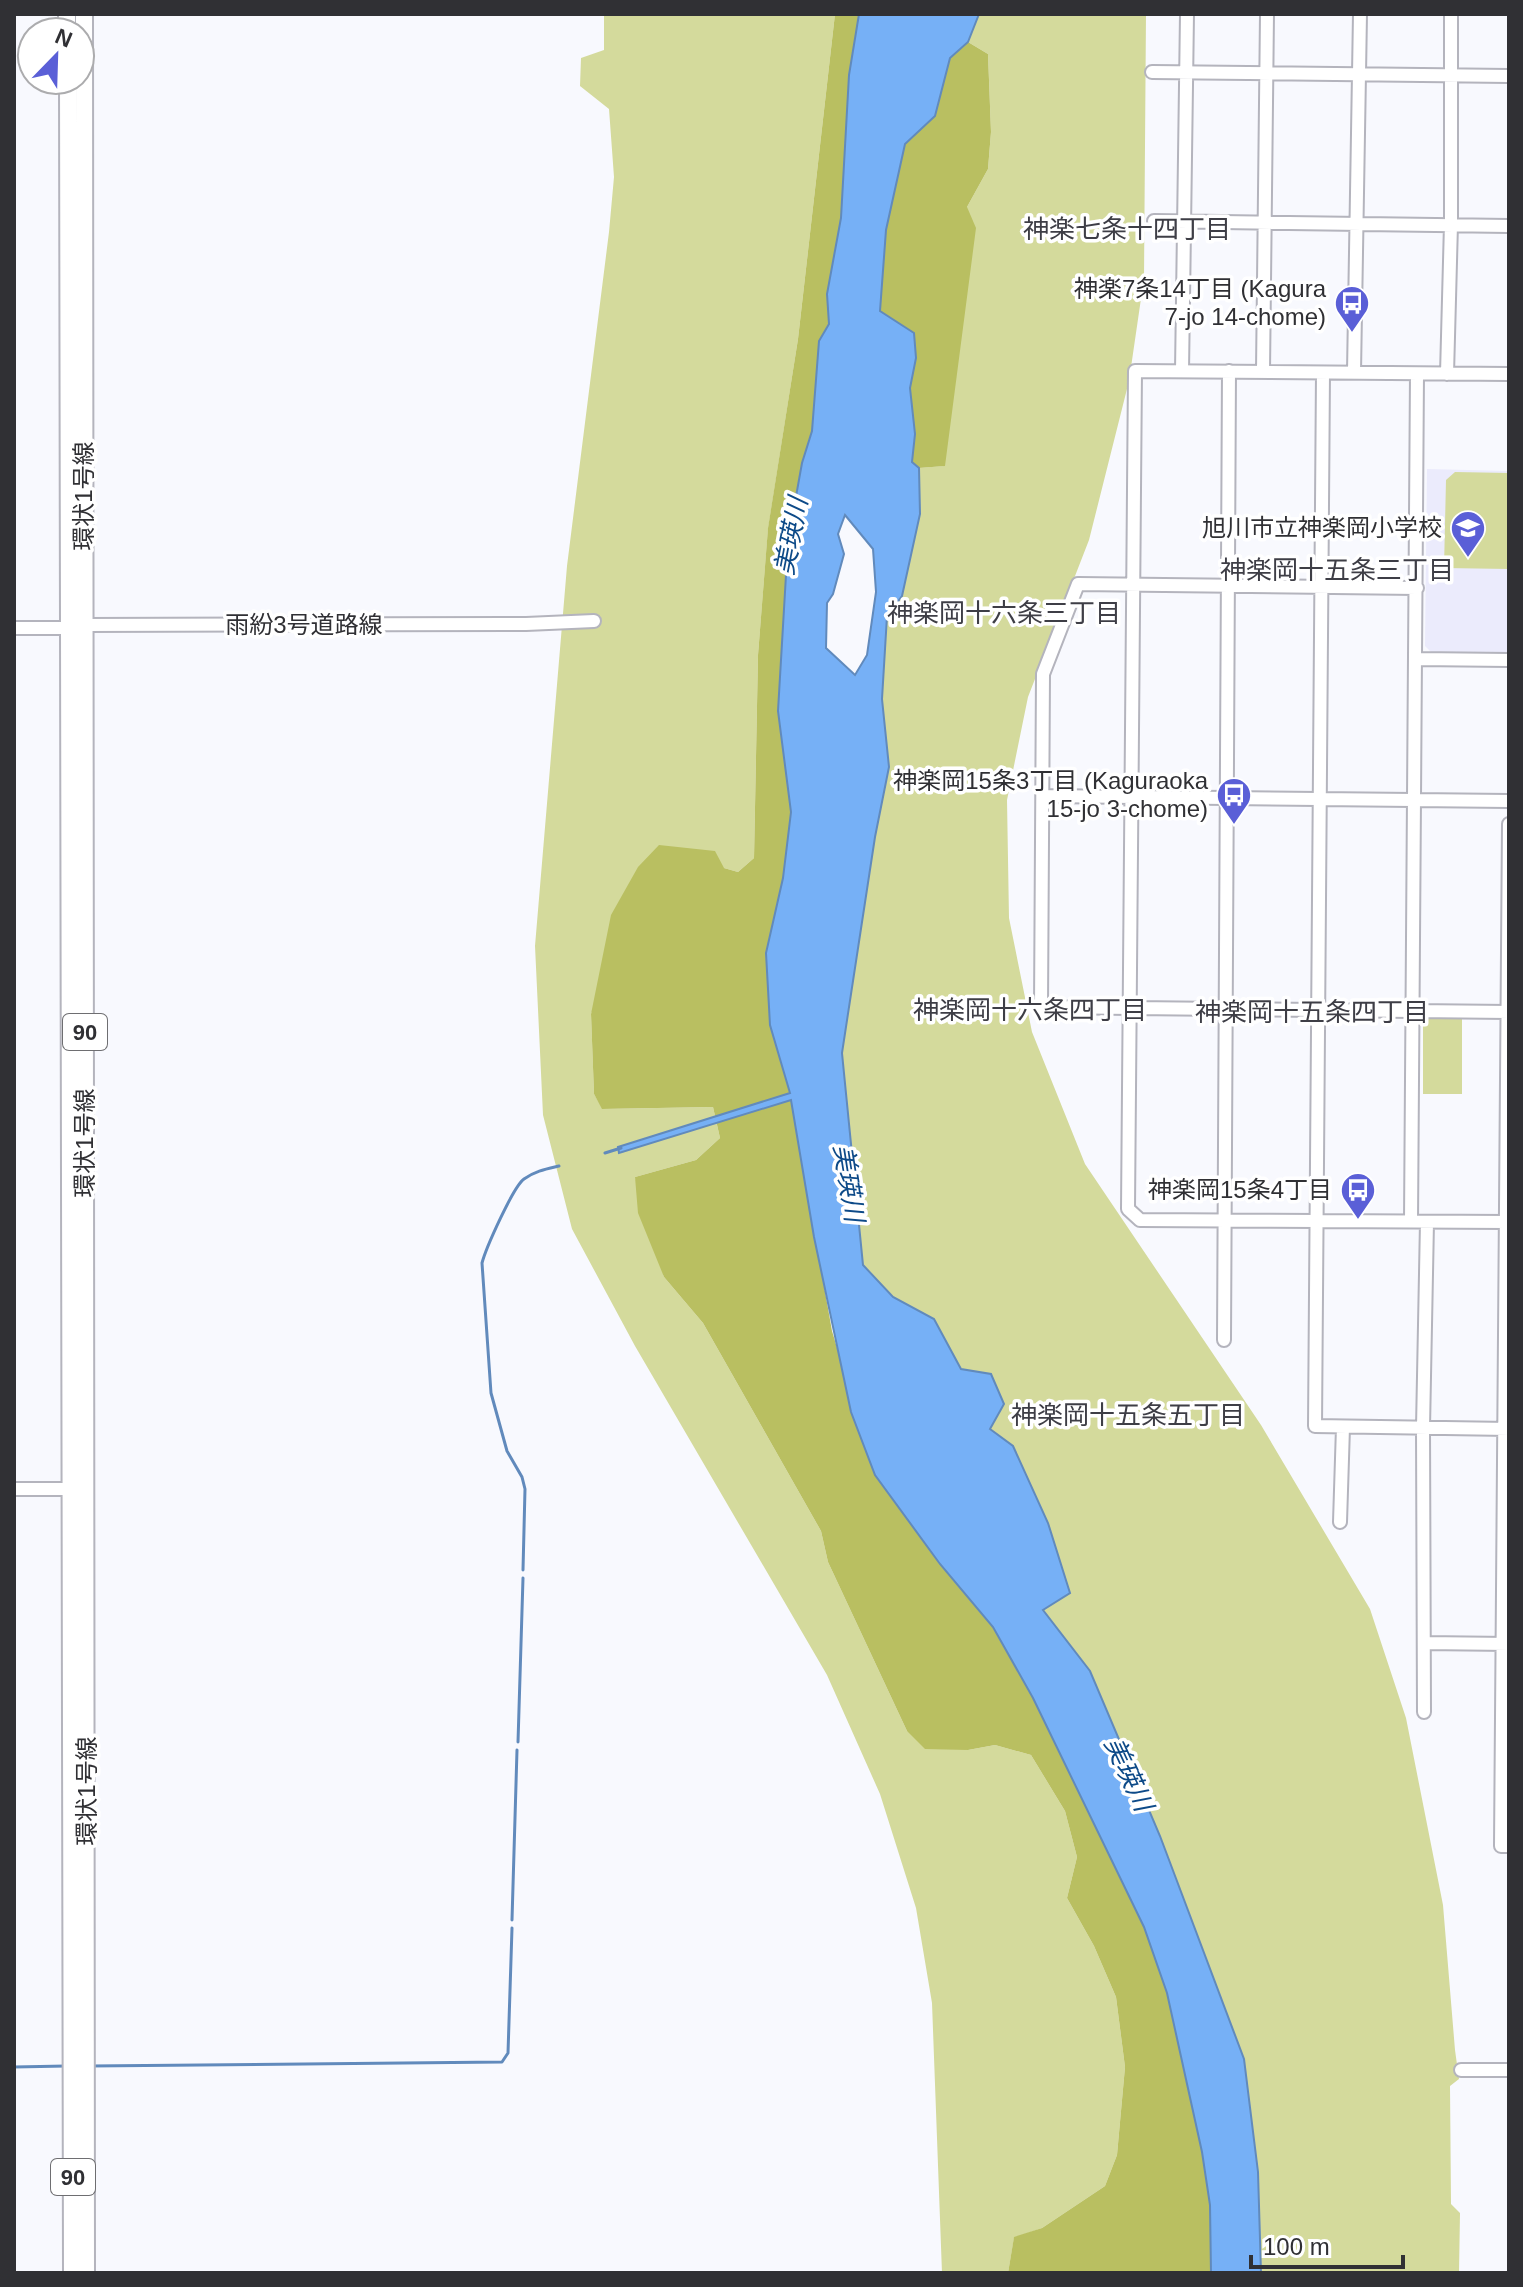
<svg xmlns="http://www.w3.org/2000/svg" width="1523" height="2287" font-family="Arial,'Noto Sans JP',sans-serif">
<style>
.built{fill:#ebebfc}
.green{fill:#d4da9c}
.forest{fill:#b9bf61}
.water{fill:#76b0f6;stroke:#618abc;stroke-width:2;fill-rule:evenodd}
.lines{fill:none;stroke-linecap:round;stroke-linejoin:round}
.stream{stroke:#618abc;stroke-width:3}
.minor-casing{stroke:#b4b4bd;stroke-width:16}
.major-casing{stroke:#b4b4bd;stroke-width:20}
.minor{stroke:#fff;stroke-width:12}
.major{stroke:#fff;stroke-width:16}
.labels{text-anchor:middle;stroke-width:7;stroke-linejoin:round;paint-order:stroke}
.shield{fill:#fff;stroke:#6e6e71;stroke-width:2}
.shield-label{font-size:22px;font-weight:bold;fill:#303034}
.poi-label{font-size:24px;fill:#303034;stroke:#fff;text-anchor:end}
.street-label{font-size:24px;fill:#303034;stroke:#fff}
.neighbourhood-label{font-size:26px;fill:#3e3e46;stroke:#fff}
.water-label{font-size:26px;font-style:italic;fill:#0d4a88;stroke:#fff}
</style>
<rect width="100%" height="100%" fill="#f8f9fe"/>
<!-- built -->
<path class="built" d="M 1427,469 L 1509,471 L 1509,654 L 1432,653 L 1425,646 Z"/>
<!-- green -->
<path class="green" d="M 604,14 L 835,14 L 798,339 L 768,529 L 758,655 L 754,858 L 738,872 L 724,868 L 591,1013 L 594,1094 L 603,1109 L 713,1107 L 720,1138 L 696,1160 L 635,1177 L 664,1277 L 703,1323 L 821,1531 L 828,1562 L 907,1731 L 968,1750 L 995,1745 L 1031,1755 L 1065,1811 L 1077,1857 L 1067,1898 L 1094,1946 L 1116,1997 L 1125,2067 L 1117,2155 L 1105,2186 L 1042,2228 L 1014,2238 L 1008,2273 L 942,2273 L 932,2003 L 916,1908 L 880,1794 L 827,1675 L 635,1346 L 572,1229 L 543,1115 L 535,946 L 567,566 L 609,232 L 614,177 L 609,109 L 580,86 L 581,58 L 604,50 Z
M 979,14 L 1146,14 L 1144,278 L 1129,381 L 1089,540 L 1028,697 L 1007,800 L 1009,918 L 1032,1032 L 1085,1164 L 1261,1425 L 1370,1609 L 1406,1718 L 1443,1905 L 1455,2050 L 1459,2079 L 1450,2086 L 1451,2204 L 1460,2213 L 1459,2273 L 1261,2273 L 1258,2172 L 1244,2059 L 1160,1836 L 1090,1671 L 1042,1610 L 1070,1593 L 1048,1523 L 1013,1446 L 990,1429 L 1003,1404 L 991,1374 L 961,1369 L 934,1319 L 893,1297 L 863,1265 L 842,1053 L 875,837 L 889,767 L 882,699 L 887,615 L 902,596 L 920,514 L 919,468 L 944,466 L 967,207 L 988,169 L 991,132 L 988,54 L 968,42 Z
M 1455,472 L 1509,473 L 1509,569 L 1444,568 L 1446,480 Z
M 1426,1018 L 1462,1019 L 1462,1094 L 1423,1094 L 1423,1020 Z"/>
<!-- forest -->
<path class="forest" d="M 835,14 L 859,14 L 849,75 L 841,218 L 827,294 L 829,324 L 819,341 L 812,431 L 802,463 L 788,541 L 778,711 L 791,812 L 770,1025 L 790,1094 L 832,1331 L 875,1475 L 940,1564 L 993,1627 L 1033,1698 L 1144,1927 L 1167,1993 L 1202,2152 L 1210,2205 L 1211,2273 L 1008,2273 L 1014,2237 L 1042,2228 L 1105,2186 L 1117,2155 L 1125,2067 L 1116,1997 L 1094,1946 L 1067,1898 L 1077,1857 L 1065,1811 L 1031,1755 L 995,1745 L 968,1750 L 925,1749 L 907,1731 L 828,1562 L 821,1531 L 703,1323 L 664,1277 L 638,1213 L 635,1177 L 696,1160 L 720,1138 L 713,1107 L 602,1109 L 594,1094 L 591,1014 L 611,915 L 638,867 L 659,845 L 715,851 L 724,868 L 738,872 L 754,858 L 758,655 L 768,528 L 798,339 Z
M 968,42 L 988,54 L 991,132 L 988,169 L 967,207 L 976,228 L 945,466 L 919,468 L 912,463 L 915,434 L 909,388 L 916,358 L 879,311 L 886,230 L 905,144 L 935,116 L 950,57 Z"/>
<!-- water -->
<path class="water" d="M 859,14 L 979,14 L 968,42 L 950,58 L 935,116 L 905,144 L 886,230 L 880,311 L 914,333 L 916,358 L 910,388 L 915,434 L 912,462 L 919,468 L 920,514 L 902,596 L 887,616 L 882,699 L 889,767 L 875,837 L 842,1053 L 863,1265 L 893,1297 L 934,1319 L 961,1369 L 991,1374 L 1004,1404 L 990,1429 L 1013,1446 L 1048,1523 L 1070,1593 L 1043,1610 L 1090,1671 L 1160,1836 L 1244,2059 L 1258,2172 L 1261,2273 L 1211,2273 L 1210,2205 L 1202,2152 L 1167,1993 L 1144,1927 L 1033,1698 L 993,1627 L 940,1564 L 875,1475 L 851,1412 L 814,1237 L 791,1100 L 619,1153 L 618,1147 L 790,1093 L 770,1025 L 766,953 L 783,878 L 791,812 L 778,711 L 788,541 L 802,463 L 812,431 L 819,341 L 829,324 L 827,294 L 841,218 L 849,75 ZM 845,515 L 873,549 L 876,592 L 867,655 L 855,675 L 826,648 L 827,603 L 833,594 L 844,554 L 838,534 Z"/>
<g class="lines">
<!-- stream -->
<path class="stream" d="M 605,1153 L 621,1148
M 523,1570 L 525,1489 L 522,1477 L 507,1451 L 491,1393 L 482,1263 C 486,1248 513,1187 524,1179 C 535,1171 546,1169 559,1166
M 518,1742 L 523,1578
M 512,1920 L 517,1750
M 90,2066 L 502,2062 L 508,2053 L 512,1928
M 14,2067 L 66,2066"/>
<!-- minor casing -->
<g class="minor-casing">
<path id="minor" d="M 1152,72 L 1509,76
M 1154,221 L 1509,226
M 1182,371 L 1187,14
M 1263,371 L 1267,14
M 1354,372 L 1360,14
M 1323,373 L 1315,1426 L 1509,1429
M 1447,374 L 1451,224 L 1451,14
M 1509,374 L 1135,371 L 1128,1209 L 1140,1220 L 1509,1222
M 1417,588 L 1078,584 L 1043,674 L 1041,1007 L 1509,1012
M 14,628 L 68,628 L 84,625 L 526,624 L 594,621
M 1417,659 L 1509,660
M 1043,796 L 1509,801
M 1509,824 L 1501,1846 L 1509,1846
M 1411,1221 L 1417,374
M 1224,1340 L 1229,371
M 14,1489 L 79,1489
M 1340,1522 L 1343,1427
M 1424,1643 L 1509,1644
M 1424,1712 L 1423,1428 L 1427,1222
M 1461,2070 L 1509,2070"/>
</g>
<!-- major casing -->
<g class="major-casing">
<path id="major" d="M 67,14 L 67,32
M 84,14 L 86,2273
M 68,80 L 72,2273"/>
</g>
<!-- minor -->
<use href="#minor" class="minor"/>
<!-- major -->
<use href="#major" class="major"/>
</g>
<!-- icons -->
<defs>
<g id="bus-pin" transform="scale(1.8)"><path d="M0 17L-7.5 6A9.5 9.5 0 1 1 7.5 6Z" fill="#5a5fd7" stroke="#fff"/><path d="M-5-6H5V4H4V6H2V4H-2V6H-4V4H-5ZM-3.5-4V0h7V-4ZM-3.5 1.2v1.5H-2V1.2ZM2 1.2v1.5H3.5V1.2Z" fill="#fff"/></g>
<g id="school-pin" transform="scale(1.8)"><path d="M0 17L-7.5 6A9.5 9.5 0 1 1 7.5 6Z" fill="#5a5fd7" stroke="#fff"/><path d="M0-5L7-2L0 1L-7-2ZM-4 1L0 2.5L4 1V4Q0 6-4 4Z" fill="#fff"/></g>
</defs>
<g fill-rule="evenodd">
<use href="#bus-pin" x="1352" y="303"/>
<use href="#school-pin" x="1468" y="528"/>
<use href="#bus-pin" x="1234" y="795"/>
<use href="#bus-pin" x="1358" y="1190"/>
</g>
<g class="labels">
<!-- shield labels -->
<g class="shield">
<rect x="63" y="1014" width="44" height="36" rx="6"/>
<rect x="51" y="2159" width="44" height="36" rx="6"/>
</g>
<g class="shield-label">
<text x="85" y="1040">90</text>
<text x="73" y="2185">90</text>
</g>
<!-- poi labels -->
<g class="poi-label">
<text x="1326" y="297">神楽7条14丁目 (Kagura<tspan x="1326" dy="28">7-jo 14-chome)</tspan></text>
<text x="1442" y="536">旭川市立神楽岡小学校</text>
<text x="1208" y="789">神楽岡15条3丁目 (Kaguraoka<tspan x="1208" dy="28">15-jo 3-chome)</tspan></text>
<text x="1332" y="1198">神楽岡15条4丁目</text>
</g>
<!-- street labels -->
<g class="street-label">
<text transform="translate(84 496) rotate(-90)" y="8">環状1号線</text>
<text x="304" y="633">雨紛3号道路線</text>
<text transform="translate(85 1143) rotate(-90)" y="8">環状1号線</text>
<text transform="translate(87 1791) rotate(-90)" y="8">環状1号線</text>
</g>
<!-- neighbourhood labels -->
<g class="neighbourhood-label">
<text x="1127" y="238">神楽七条十四丁目</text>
<text x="1337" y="579">神楽岡十五条三丁目</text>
<text x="1004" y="622">神楽岡十六条三丁目</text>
<text x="1030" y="1019">神楽岡十六条四丁目</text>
<text x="1312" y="1021">神楽岡十五条四丁目</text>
<text x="1128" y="1424">神楽岡十五条五丁目</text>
</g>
<!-- water labels -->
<g class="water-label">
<text transform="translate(791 536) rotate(-79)" y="9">美瑛川</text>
<text transform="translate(849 1183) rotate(81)" y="9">美瑛川</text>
<text transform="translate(1129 1774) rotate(65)" y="9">美瑛川</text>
</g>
</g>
<!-- border -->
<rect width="1523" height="2287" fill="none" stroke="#303034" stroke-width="32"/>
<!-- north arrow -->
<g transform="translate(56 56) rotate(23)"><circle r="38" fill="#ffffff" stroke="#acacae" stroke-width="2"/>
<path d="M0-6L14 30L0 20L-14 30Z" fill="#5a5fd7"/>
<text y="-12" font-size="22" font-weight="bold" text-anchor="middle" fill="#303034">N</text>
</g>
<!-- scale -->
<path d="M1251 2255v12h152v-12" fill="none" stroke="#303034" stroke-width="4"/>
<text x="1263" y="2255" font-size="24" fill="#303034" stroke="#ffffff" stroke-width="6" paint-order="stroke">100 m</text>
</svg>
